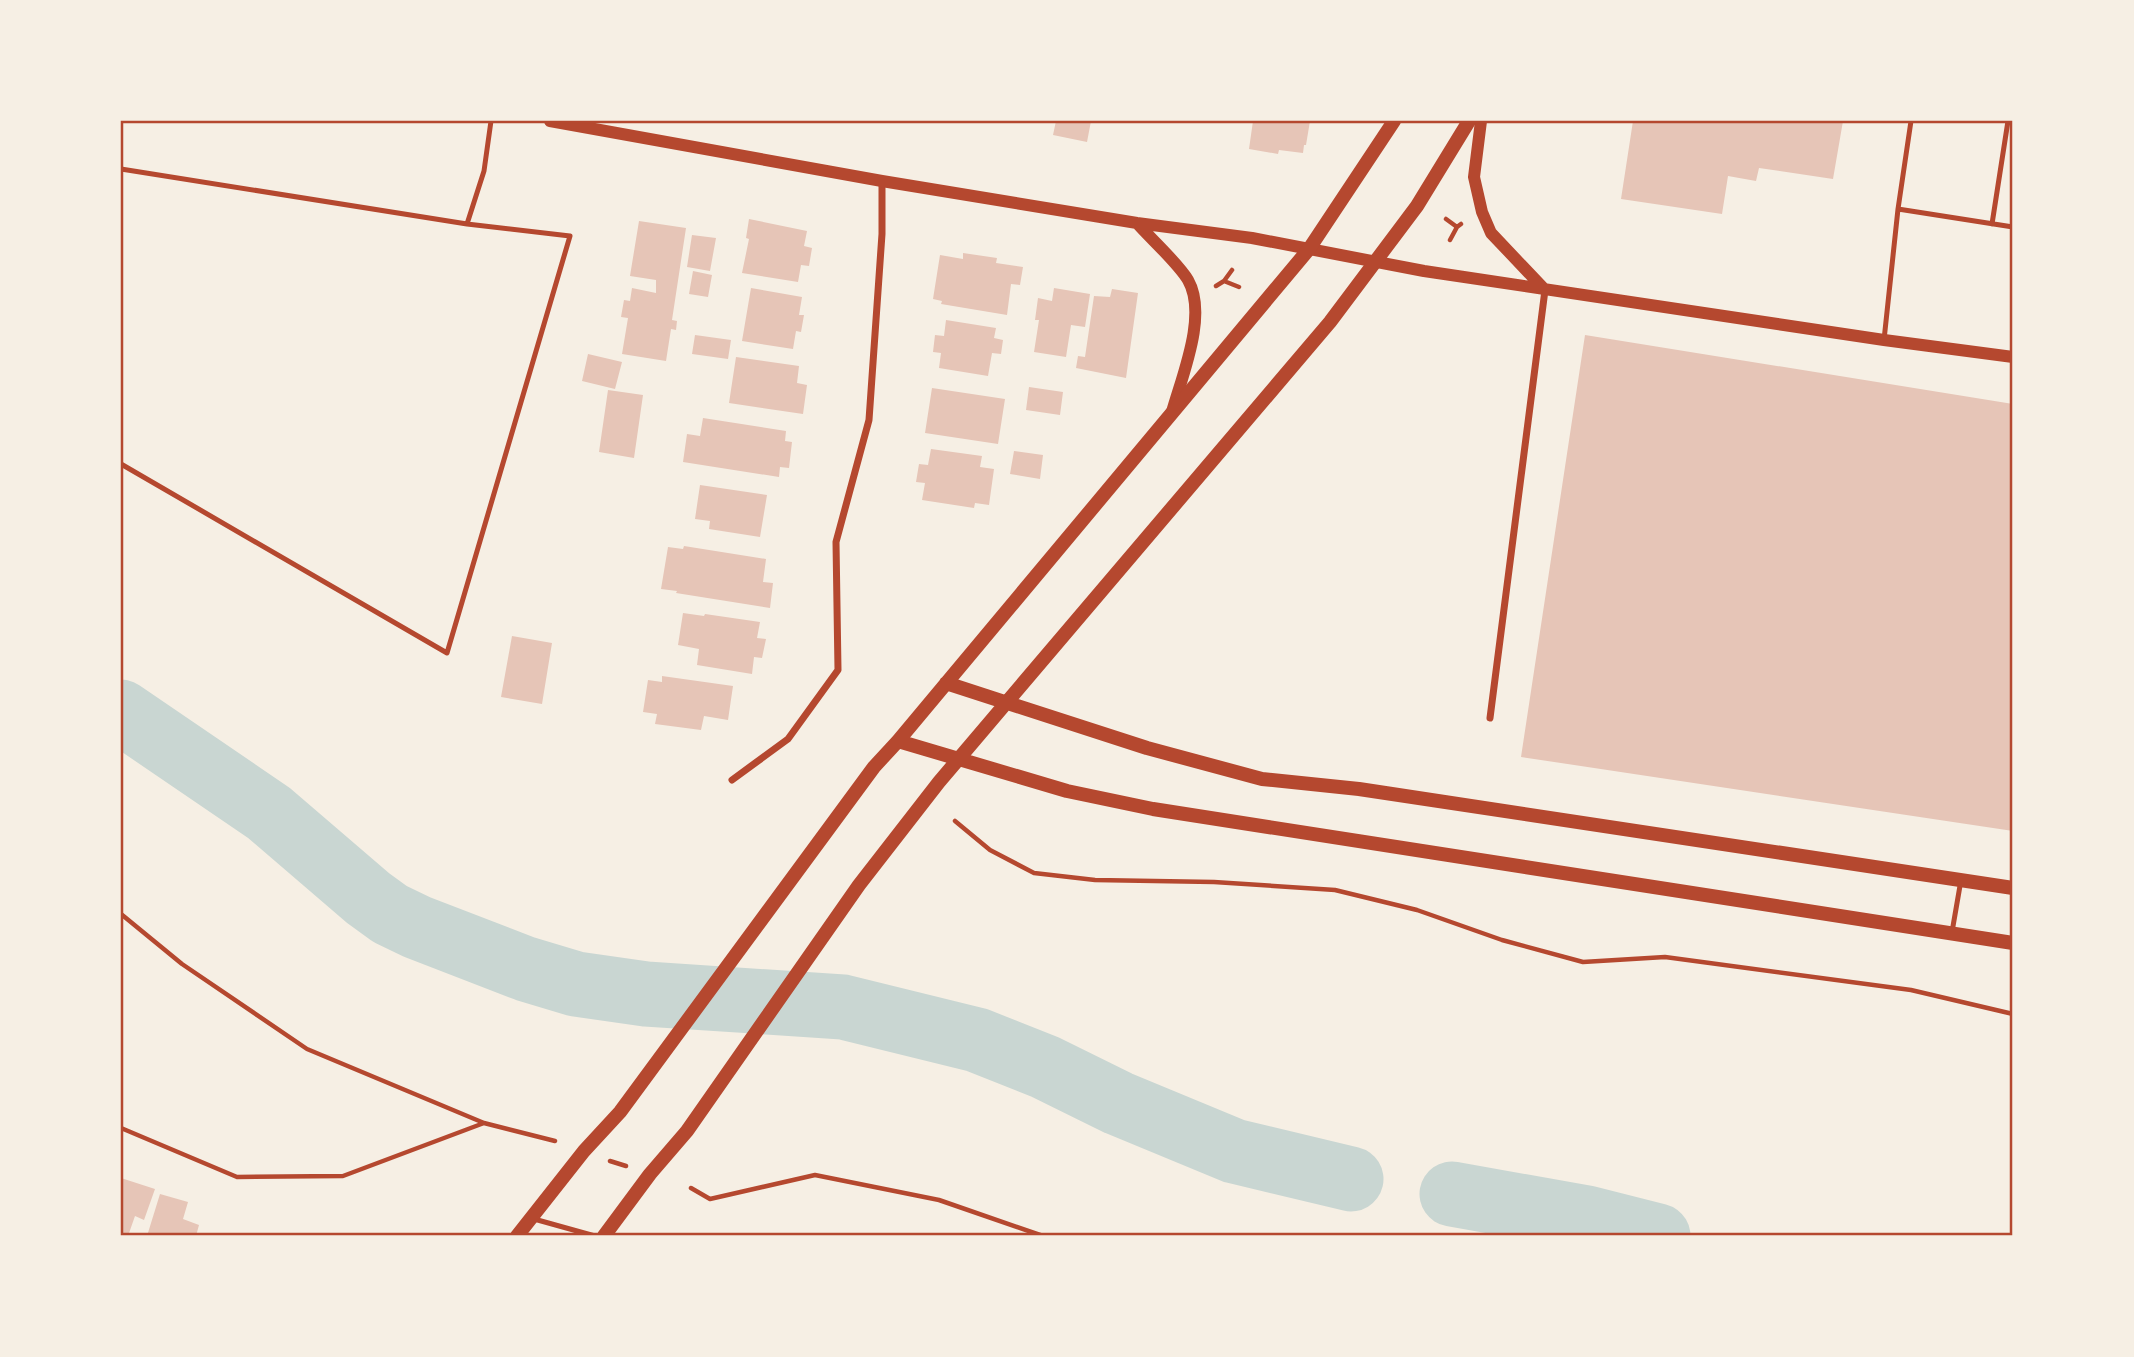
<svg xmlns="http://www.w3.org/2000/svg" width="2134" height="1357" font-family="'Noto Sans',sans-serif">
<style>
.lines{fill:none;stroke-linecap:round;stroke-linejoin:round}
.river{stroke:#c9d6d2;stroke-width:65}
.building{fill:#e6c5b7}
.path{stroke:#b5482f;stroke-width:4.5}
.service{stroke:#b5482f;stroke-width:5}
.minor{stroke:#b5482f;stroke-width:7}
.tertiary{stroke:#b5482f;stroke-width:12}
.secondary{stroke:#b5482f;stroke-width:14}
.neatline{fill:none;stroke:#b5482f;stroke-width:2.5}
</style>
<rect width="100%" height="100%" fill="#f6efe4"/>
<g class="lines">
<!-- river -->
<path class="river" d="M 121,712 L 269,813 L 368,898 L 390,914 L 417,927 L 526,969 L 576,984 L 646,994 L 843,1007 L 977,1040 L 1045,1067 L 1118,1103 L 1234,1151 L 1351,1179
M 1452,1194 L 1587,1218 L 1658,1236"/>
</g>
<!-- building -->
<path class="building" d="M 1056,121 L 1091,121 L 1087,142 L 1053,135 Z
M 1253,121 L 1310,121 L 1306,145 L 1304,145 L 1303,153 L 1279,150 L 1278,154 L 1249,149 Z
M 1633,121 L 1843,121 L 1833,179 L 1759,168 L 1756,181 L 1728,176 L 1722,214 L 1621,199 Z
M 749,219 L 807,231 L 804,246 L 812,248 L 809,266 L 801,265 L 798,282 L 742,273 L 749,239 L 746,238 Z
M 639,221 L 686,228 L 672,320 L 677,321 L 676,330 L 671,329 L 666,361 L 622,354 L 628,318 L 621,317 L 624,300 L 630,301 L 632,288 L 656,293 L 656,280 L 630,276 Z
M 692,235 L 716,238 L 710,271 L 687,267 Z
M 963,253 L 997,258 L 996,263 L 1023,267 L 1020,285 L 1011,284 L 1007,315 L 941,304 L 942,301 L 933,299 L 940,255 L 963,259 Z
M 693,271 L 712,275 L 708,297 L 689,294 Z
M 751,288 L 802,297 L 799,315 L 804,315 L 801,332 L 796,331 L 793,349 L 742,341 Z
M 1054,288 L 1090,294 L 1085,327 L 1071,325 L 1066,357 L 1034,352 L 1039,320 L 1035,320 L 1038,298 L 1052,301 Z
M 1112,289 L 1138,293 L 1126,378 L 1076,368 L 1078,356 L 1085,357 L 1094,296 L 1110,297 Z
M 946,320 L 996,328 L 994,338 L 1003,340 L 1001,354 L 992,353 L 988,376 L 939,368 L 941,353 L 933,352 L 935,335 L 944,336 Z
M 695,335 L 731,340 L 728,359 L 692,354 Z
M 1585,335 L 2013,404 L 2013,831 L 1521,757 Z
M 588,354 L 622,362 L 615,389 L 582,381 Z
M 736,357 L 799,366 L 797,383 L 807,385 L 803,414 L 729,403 Z
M 1029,387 L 1063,392 L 1060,415 L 1026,410 Z
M 932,388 L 1005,399 L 998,444 L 925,433 Z
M 608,390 L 643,395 L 634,458 L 599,452 Z
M 703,418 L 786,431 L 785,441 L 792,442 L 789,468 L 780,467 L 779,477 L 683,462 L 687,434 L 700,436 Z
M 931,449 L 982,456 L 980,467 L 994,469 L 989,505 L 975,503 L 974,508 L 922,500 L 925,483 L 916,482 L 919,464 L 928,465 Z
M 1014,451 L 1043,455 L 1040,479 L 1010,474 Z
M 700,485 L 767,495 L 760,537 L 709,529 L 710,521 L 695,519 Z
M 684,546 L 766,559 L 763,582 L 773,583 L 770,608 L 676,593 L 677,591 L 661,589 L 668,547 L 683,549 Z
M 683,613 L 704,616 L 705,614 L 760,622 L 757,638 L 766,639 L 762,658 L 754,657 L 752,674 L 697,665 L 699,649 L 678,645 Z
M 512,636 L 552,643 L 542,704 L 501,697 Z
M 662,676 L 733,686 L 728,720 L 704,716 L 701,730 L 655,724 L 657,714 L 643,712 L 648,680 L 662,682 Z
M 121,1178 L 155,1189 L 144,1220 L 135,1216 L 128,1236 L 121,1236 Z
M 160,1194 L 188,1202 L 183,1219 L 199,1225 L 196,1236 L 147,1236 Z"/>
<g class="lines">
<!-- path -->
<path class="path" d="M 1446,219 L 1457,227
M 1450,240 L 1457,227 L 1461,224
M 1224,281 L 1239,287
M 1216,286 L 1224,281 L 1232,270
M 955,821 L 990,850 L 1034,873 L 1095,880 L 1214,882 L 1335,890 L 1417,910 L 1502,940 L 1583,962 L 1665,957 L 1911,990 L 2013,1014
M 121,914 L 182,964 L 307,1049 L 484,1123
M 121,1128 L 237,1177 L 343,1176 L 484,1123 L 555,1141
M 610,1161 L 626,1166
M 691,1188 L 710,1199 L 815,1175 L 939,1200 L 1043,1236"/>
<!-- service -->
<path class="service" d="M 121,169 L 467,224
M 1898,209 L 2013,227
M 1992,224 L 2008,121
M 1884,340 L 1898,209 L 1911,121
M 121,464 L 447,653 L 570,236 L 467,224 L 484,171 L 491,121
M 1952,932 L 1961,880
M 534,1219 L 595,1236"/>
<!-- minor -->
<path class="minor" d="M 1490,718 L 1545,290
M 732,780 L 788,739 L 838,670 L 836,542 L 869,420 L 882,234 L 882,181"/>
<!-- tertiary -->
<path class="tertiary" d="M 550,121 L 882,181 L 1137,223 L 1252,238 L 1424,271 L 1884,340 L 2013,357
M 1481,121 L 1474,177 L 1482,212 L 1491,233 L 1545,290
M 1137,223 C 1150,238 1178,263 1188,280 C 1208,315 1182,376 1172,412"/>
<!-- secondary -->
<path class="secondary" d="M 946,683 L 1147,748 L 1262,779 L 1359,789 L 2013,888
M 898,741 L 1067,791 L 1153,809 L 2013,943
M 517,1236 L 584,1151 L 620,1112 L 874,767 L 898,741 L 1309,249 L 1394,121
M 604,1236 L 650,1174 L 687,1131 L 859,885 L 939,782 L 1330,322 L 1417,206 L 1469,121"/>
</g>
<!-- border -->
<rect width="2134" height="1357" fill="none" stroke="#f6efe4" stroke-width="245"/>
<rect x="122" y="122" width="1889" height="1112" class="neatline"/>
</svg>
